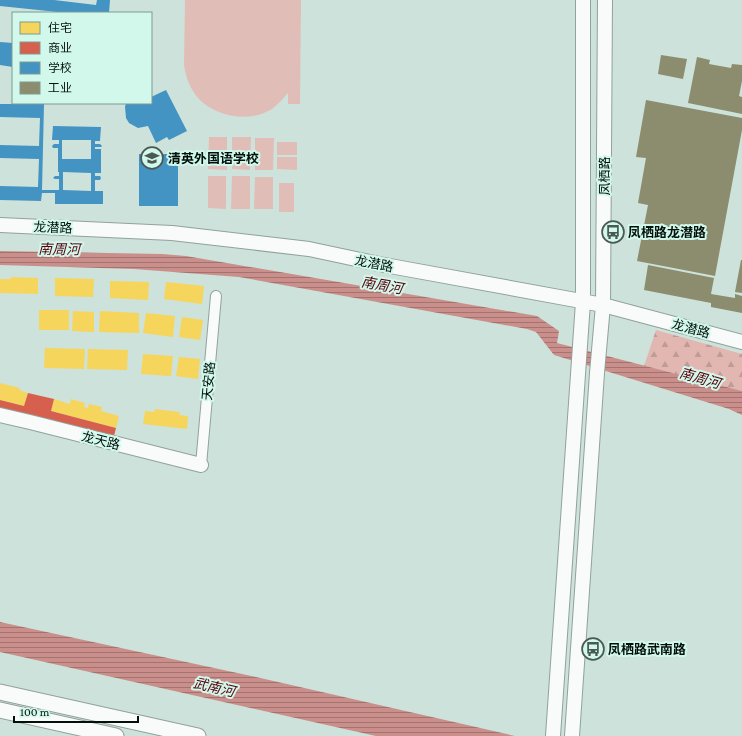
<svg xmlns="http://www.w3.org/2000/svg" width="742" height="736" font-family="'Crimson Pro','Noto Sans SC',serif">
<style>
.grass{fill:#e0beb7}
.forest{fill:url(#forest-firs)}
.water{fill:url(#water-rules)}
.homes{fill:#f6d55c}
.shops{fill:#d6604d}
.schools{fill:#4393c3;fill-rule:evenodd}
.industry{fill:#8c8c6e}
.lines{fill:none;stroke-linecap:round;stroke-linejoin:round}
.street-casing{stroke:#91a19b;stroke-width:12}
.secondary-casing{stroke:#91a19b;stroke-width:16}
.primary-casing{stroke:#91a19b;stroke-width:17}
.street{stroke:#f8fbf9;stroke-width:10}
.secondary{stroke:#f8fbf9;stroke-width:14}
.primary{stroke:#f8fbf9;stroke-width:15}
.labels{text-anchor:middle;stroke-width:4;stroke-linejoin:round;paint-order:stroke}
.poi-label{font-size:13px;font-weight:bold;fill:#030f0b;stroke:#d1f8eb;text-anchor:start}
.street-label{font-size:13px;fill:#030f0b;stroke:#d1f8eb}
.water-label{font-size:14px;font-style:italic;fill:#59000d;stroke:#d1f8eb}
</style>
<defs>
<pattern id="forest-firs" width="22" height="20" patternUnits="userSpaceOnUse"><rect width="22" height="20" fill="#e2b7b1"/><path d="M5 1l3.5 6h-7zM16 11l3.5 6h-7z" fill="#c09c97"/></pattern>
<pattern id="water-rules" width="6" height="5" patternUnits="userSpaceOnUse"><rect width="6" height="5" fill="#ca8f8b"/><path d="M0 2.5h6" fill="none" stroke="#a27370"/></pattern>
</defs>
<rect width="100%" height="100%" fill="#cde2da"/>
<!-- grass -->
<path class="grass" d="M 185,0 L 301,0 L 300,104 L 288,104 L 288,93 C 283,99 278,104 272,109 C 250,123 216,117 199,99 C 190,89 186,78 184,65 Z
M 209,137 L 227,137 L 227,170 L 208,169 Z
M 232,137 L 251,137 L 250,170 L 232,169 Z
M 255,138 L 274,138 L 273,170 L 255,170 Z
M 277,142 L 297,142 L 297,155 L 277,155 Z
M 277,157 L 297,157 L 297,170 L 277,169 Z
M 208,176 L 226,176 L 226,209 L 208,208 Z
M 232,176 L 250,176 L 250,209 L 231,209 Z
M 255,177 L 273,177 L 273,209 L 254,209 Z
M 279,183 L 294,183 L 294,212 L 279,212 Z"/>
<!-- forest -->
<path class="forest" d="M 656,330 L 742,354 L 742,391 L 644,366 Z"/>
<!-- water -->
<path class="water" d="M 0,251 L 162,254 L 186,256 L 537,316 L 559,331 L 557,343 L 742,391 L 742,415 L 729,409 L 554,355 L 536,332 L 527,329 L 239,277 L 134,269 L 0,265 Z
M 0,622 L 256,677 L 515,736 L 376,736 L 0,652 Z"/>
<!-- homes -->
<path class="homes" d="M 11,277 L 38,278 L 38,294 L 0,293 L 0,279 L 11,279 Z
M 55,278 L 94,279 L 93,297 L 55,296 Z
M 110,281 L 149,282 L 148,300 L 110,298 Z
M 166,282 L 204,286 L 202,304 L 164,299 Z
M 39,310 L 69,310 L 69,330 L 39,330 Z
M 73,311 L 94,312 L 94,332 L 72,331 Z
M 100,311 L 139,313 L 139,333 L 99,332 Z
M 146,313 L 175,316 L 173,337 L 143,333 Z
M 182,317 L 203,320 L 200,340 L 179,337 Z
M 45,348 L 85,349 L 84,369 L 44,368 Z
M 88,349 L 128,350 L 127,370 L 87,369 Z
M 143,354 L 173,356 L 171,376 L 141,374 Z
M 179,357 L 200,359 L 198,379 L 176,376 Z
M 0,383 L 20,388 L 19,390 L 28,393 L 24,406 L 0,400 Z
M 54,399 L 70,404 L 71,399 L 85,403 L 84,407 L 88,408 L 89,404 L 102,407 L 101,411 L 119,416 L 116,428 L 51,411 Z
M 155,409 L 180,412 L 179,415 L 188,416 L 187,429 L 143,424 L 145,411 L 154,412 Z"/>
<!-- shops -->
<path class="shops" d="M 28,393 L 54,399 L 51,411 L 116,428 L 114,436 L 0,408 L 0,400 L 24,406 Z"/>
<!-- schools -->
<path class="schools" d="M 0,0 L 54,0 L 96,5 L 97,0 L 110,0 L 109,13 L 67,13 L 0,6 Z
M 0,42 L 13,43 L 13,67 L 0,65 Z
M 166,90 L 187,131 L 169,140 L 167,137 L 156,143 L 148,126 L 138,128 L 129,123 L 126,118 L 125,107 L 126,103 L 151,103 L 151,97 Z
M 0,104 L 44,104 L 42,190 L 59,190 L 59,179 L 55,179 L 53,178 L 55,176 L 59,176 L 59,172 L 58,172 L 58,148 L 53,148 L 52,146 L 54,144 L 59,144 L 59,140 L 52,140 L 53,126 L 101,127 L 100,141 L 95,141 L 95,144 L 100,144 L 102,146 L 101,147 L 95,147 L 95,149 L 101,149 L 101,173 L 95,173 L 95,176 L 100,176 L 101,178 L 100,180 L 95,180 L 95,191 L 103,191 L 103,204 L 55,204 L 55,193 L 42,193 L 41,201 L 0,200 L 0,186 L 38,187 L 39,159 L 0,158 L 0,145 L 39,146 L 40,118 L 0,117 ZM 62,140 L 91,140 L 91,159 L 62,159 ZM 63,172 L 91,173 L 91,191 L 63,190 Z
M 139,154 L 178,154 L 178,206 L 139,206 Z"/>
<!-- industry -->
<path class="industry" d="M 661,55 L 687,59 L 683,79 L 658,74 Z
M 697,57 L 710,60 L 709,64 L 731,68 L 732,64 L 742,65 L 742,81 L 739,96 L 742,97 L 742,114 L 688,103 Z
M 646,100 L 742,118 L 742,130 L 715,276 L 637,261 L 648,205 L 638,203 L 646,158 L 636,157 Z
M 741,260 L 742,260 L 742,293 L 735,292 Z
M 648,265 L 714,278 L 711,294 L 735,298 L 735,294 L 742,296 L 742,313 L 711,307 L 711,303 L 644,290 Z"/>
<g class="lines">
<!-- street casing -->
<g class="street-casing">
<path id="street" d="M 201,465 L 216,296"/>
</g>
<!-- secondary casing -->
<g class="secondary-casing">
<path id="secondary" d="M 0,225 L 172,233 L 309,249 L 379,264 L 603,305 L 742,342
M 0,415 L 30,422 L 201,465
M 553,736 L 583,302 L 583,0
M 572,736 L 597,373 L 603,305 L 605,0"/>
</g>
<!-- primary casing -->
<g class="primary-casing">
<path id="primary" d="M 0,692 L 198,736
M 0,710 L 116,736"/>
</g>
<!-- street -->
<use href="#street" class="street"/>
<!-- secondary -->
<use href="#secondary" class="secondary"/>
<!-- primary -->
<use href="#primary" class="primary"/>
</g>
<!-- icons -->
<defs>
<g id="school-ring" transform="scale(1.15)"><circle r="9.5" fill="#d1f8eb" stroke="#4a5953" stroke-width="1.5"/><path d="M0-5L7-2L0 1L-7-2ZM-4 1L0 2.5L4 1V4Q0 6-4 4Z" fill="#4a5953"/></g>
<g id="bus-ring" transform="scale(1.15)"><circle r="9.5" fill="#d1f8eb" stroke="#4a5953" stroke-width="1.5"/><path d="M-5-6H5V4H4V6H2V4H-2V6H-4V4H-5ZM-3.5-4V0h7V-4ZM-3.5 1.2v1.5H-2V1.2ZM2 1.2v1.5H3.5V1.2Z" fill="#4a5953"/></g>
</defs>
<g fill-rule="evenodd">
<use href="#school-ring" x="152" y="158"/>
<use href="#bus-ring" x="613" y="232"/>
<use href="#bus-ring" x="593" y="649"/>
</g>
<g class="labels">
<!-- poi labels -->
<g class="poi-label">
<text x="168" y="163">清英外国语学校</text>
<text x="628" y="237">凤栖路龙潜路</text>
<text x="608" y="654">凤栖路武南路</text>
</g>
<!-- street labels -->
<g class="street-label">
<text transform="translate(604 176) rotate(-90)" y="5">凤栖路</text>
<text transform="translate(53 227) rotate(2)" y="5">龙潜路</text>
<text transform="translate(374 263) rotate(11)" y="5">龙潜路</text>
<text transform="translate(691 328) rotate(15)" y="5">龙潜路</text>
<text transform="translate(208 381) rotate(-85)" y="5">天安路</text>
<text transform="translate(101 440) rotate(14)" y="5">龙天路</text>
</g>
<!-- water labels -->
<g class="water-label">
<text transform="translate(59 249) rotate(1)" y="5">南周河</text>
<text transform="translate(382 285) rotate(10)" y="5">南周河</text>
<text transform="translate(700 378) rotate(16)" y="5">南周河</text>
<text transform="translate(214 687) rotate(13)" y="5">武南河</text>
</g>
</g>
<!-- legend -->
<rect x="12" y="12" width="140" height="92" fill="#d1f8eb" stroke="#7f9b91"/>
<rect x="20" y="22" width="20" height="12" fill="#f6d55c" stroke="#7f9b91"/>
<text x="48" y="32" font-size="12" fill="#030f0b">住宅</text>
<rect x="20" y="42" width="20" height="12" fill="#d6604d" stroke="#7f9b91"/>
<text x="48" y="52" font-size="12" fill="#030f0b">商业</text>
<rect x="20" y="62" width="20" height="12" fill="#4393c3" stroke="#7f9b91"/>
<text x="48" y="72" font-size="12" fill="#030f0b">学校</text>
<rect x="20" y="82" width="20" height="12" fill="#8c8c6e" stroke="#7f9b91"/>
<text x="48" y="92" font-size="12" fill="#030f0b">工业</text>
<!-- scale -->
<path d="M14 716v6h124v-6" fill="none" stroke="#030f0b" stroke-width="2"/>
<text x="20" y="716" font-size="12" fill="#030f0b" stroke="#d1f8eb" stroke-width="3" paint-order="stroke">100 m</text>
</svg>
